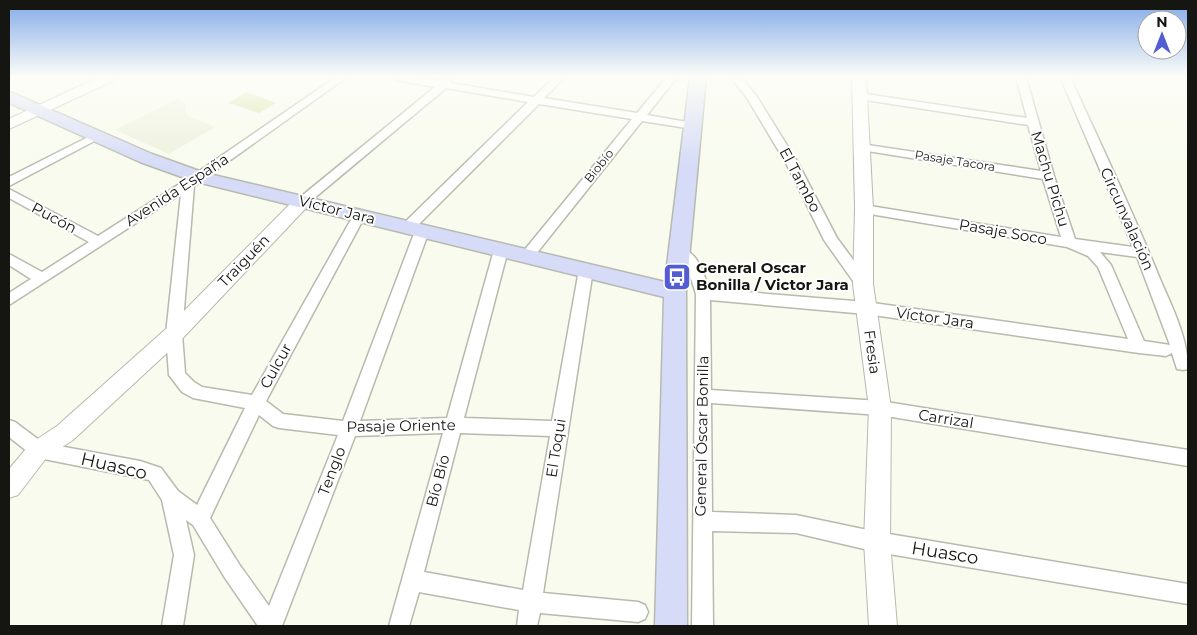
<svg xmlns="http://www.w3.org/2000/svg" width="1197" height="635" font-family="Montserrat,sans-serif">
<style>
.built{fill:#edf1dd}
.green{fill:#d5e2a5}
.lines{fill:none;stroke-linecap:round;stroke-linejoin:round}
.minor-casing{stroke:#b7baae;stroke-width:3}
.tertiary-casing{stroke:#b7baae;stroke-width:2}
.secondary-casing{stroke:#b7baae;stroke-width:3}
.minor{fill:#fff;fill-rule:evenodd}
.tertiary{fill:#fff;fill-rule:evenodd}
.secondary{fill:#d6dbf7;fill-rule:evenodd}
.labels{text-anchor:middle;stroke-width:4;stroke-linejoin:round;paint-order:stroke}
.far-street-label{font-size:12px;fill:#151612;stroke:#fff}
.street-label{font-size:15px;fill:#151612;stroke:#fff}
.poi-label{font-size:15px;font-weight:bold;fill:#151612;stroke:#fff;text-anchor:start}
.near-street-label{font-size:18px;fill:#151612;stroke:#fff}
</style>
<rect width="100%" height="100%" fill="#f8fbee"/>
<!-- built -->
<path class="built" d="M 177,99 L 184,101 L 186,115 L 215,127 L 169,154 L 115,130 Z"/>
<!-- green -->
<path class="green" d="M 246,92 L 276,103 L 259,113 L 229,103 Z"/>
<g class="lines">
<!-- minor casing -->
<g class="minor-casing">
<path id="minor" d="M 336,77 L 347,77 L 194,186 L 182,334 L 185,373 L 194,382 L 202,387 L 252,395 L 353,216 L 359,212 L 365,216 L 266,401 L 283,414 L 343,421 L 415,231 L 417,228 L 427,228 L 429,231 L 360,421 L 447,418 L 494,250 L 496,247 L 506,247 L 508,250 L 464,418 L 552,421 L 579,270 L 581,266 L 591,266 L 593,270 L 543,593 L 638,602 L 645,605 L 648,612 L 645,619 L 638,622 L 540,613 L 537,626 L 517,626 L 519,610 L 419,592 L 409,626 L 389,626 L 443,433 L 355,436 L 282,626 L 258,626 L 225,578 L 193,525 L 186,520 L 194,555 L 183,626 L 162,626 L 174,555 L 162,500 L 149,480 L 39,458 L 33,456 L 9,437 L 9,420 L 15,422 L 43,443 L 140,461 L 161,468 L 178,491 L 197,505 L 245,408 L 193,398 L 182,392 L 169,375 L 166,334 L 181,194 L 9,305 L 9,293 L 31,279 L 9,265 L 9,254 L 42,272 L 89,242 L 9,198 L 9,189 L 98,236 L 195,174 ZM 259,415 L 273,426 L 279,428 L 338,435 L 269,606 L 239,564 L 210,518 ZM 460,433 L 550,436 L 523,590 L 424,572 Z
M 391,77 L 414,77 L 441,81 L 447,79 L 451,80 L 451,83 L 534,97 L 554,77 L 565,77 L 544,98 L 637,113 L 667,77 L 677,77 L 647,115 L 693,123 L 699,126 L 693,129 L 642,121 L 532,259 L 522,259 L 520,256 L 522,253 L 632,119 L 539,104 L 413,230 L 403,230 L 401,227 L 403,224 L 528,102 L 446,88 L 306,205 L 298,205 L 296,202 L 298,199 L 435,87 L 396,80 Z
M 731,77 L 741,77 L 757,97 L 798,163 L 837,238 L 868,280 L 870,284 L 868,288 L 863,289 L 858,288 L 824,240 L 786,163 L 747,98 Z
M 1016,77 L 1026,77 L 1054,176 L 1075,239 L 1133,247 L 1062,81 L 1063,77 L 1073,77 L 1072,81 C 1102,147 1133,212 1160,279 C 1172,307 1188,338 1188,369 L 1183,370 L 1177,369 L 1172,353 L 1166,356 L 1139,353 L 866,314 L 710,300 L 711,390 L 880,401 L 1188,450 L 1188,466 L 880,415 L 711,403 L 712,512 L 796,515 L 877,532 L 1188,584 L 1188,604 L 877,552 L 796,533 L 712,531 L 713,626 L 692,626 L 696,294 L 687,266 L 673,253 L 675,250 C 696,244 704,275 709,289 L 866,302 L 1128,339 L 1098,267 L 1088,256 L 1067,247 L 864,213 L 858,209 L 864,205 L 1061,237 L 1043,179 L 861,150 L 855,147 L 861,144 L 1041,171 L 1028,125 L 859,99 L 854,96 L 859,93 L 1027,118 ZM 1100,252 L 1137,257 L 1170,345 L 1144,341 L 1111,265 Z
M 96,133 L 102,136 L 100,138 L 9,186 L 9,177 Z"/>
</g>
<!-- tertiary casing -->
<g class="tertiary-casing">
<path id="tertiary" d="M 99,77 L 117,77 L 115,80 L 9,129 L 9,119 Z
M 852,77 L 866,77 L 873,209 L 873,284 L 891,408 L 890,542 L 897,626 L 869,626 L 864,542 L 869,408 L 853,284 L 855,209 Z
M 302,197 L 308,198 L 310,202 L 308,206 L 181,340 L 73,440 L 47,457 L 18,495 L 9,498 L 9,469 L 31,443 L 57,426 L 167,328 L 296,198 Z"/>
</g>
<!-- secondary casing -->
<g class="secondary-casing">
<path id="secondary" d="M 690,77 L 706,77 L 686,292 L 687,626 L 655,626 L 664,297 L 193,181 L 140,162 L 9,103 L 9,92 L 15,94 L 152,154 L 205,173 L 665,282 Z"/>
</g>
<!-- minor -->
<use href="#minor" class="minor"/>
<!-- tertiary -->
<use href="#tertiary" class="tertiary"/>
<!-- secondary -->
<use href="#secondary" class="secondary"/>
</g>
<!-- sky -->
<linearGradient id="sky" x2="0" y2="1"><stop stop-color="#81a9e9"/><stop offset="0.46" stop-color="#fcfdf7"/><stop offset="1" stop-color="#fcfdf7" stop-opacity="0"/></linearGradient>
<rect width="1197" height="166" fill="url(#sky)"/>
<!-- icons -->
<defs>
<g id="bus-square" transform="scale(1.4375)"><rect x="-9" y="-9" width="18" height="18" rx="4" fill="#525dd3" stroke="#fff"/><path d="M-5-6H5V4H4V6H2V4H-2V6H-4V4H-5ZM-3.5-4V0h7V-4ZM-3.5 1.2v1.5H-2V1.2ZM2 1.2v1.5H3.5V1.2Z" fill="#fff"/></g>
</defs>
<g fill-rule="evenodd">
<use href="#bus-square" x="677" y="277"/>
</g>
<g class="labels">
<!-- far-street labels -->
<g class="far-street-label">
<text transform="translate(955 161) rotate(9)" y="4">Pasaje Tacora</text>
<text transform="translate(599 166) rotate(-51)" y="4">Biobío</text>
</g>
<!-- street labels -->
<g class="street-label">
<text transform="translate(1050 179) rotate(73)" y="5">Machu Pichu</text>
<text transform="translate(800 180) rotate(62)" y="5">El Tambo</text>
<text transform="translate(177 190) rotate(-33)" y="5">Avenida España</text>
<text transform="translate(337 210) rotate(14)" y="5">Víctor Jara</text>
<text transform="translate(54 218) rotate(28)" y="5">Pucón</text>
<text transform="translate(1127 219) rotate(66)" y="5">Circunvalación</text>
<text transform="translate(1003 232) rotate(10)" y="5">Pasaje Soco</text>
<text transform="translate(244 261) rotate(-46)" y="5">Traiguén</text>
<text transform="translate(935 318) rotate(8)" y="5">Víctor Jara</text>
<text transform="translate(872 352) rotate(82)" y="5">Fresia</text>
<text transform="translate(276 366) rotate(-61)" y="5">Culcur</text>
<text transform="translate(946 419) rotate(9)" y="5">Carrizal</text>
<text transform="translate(401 426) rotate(-1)" y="5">Pasaje Oriente</text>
<text transform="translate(702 436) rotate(-89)" y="5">General Óscar Bonilla</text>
<text transform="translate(556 448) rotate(-81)" y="5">El Toqui</text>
<text transform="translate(332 471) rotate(-69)" y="5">Tenglo</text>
<text transform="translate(438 481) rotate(-75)" y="5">Bío Bío</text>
</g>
<!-- poi labels -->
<g class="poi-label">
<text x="696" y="273">General Oscar<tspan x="696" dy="17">Bonilla / Victor Jara</tspan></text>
</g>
<!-- near-street labels -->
<g class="near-street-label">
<text transform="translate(114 466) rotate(13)" y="6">Huasco</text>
<text transform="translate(945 553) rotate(9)" y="6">Huasco</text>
</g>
</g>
<!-- border -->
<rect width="1197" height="635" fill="none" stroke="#151612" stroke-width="20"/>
<!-- north arrow -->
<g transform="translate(1162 35)"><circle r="24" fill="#ffffff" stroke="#a1a2a0"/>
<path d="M0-4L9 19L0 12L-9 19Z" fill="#525dd3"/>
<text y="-8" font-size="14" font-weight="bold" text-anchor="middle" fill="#151612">N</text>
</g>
</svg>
